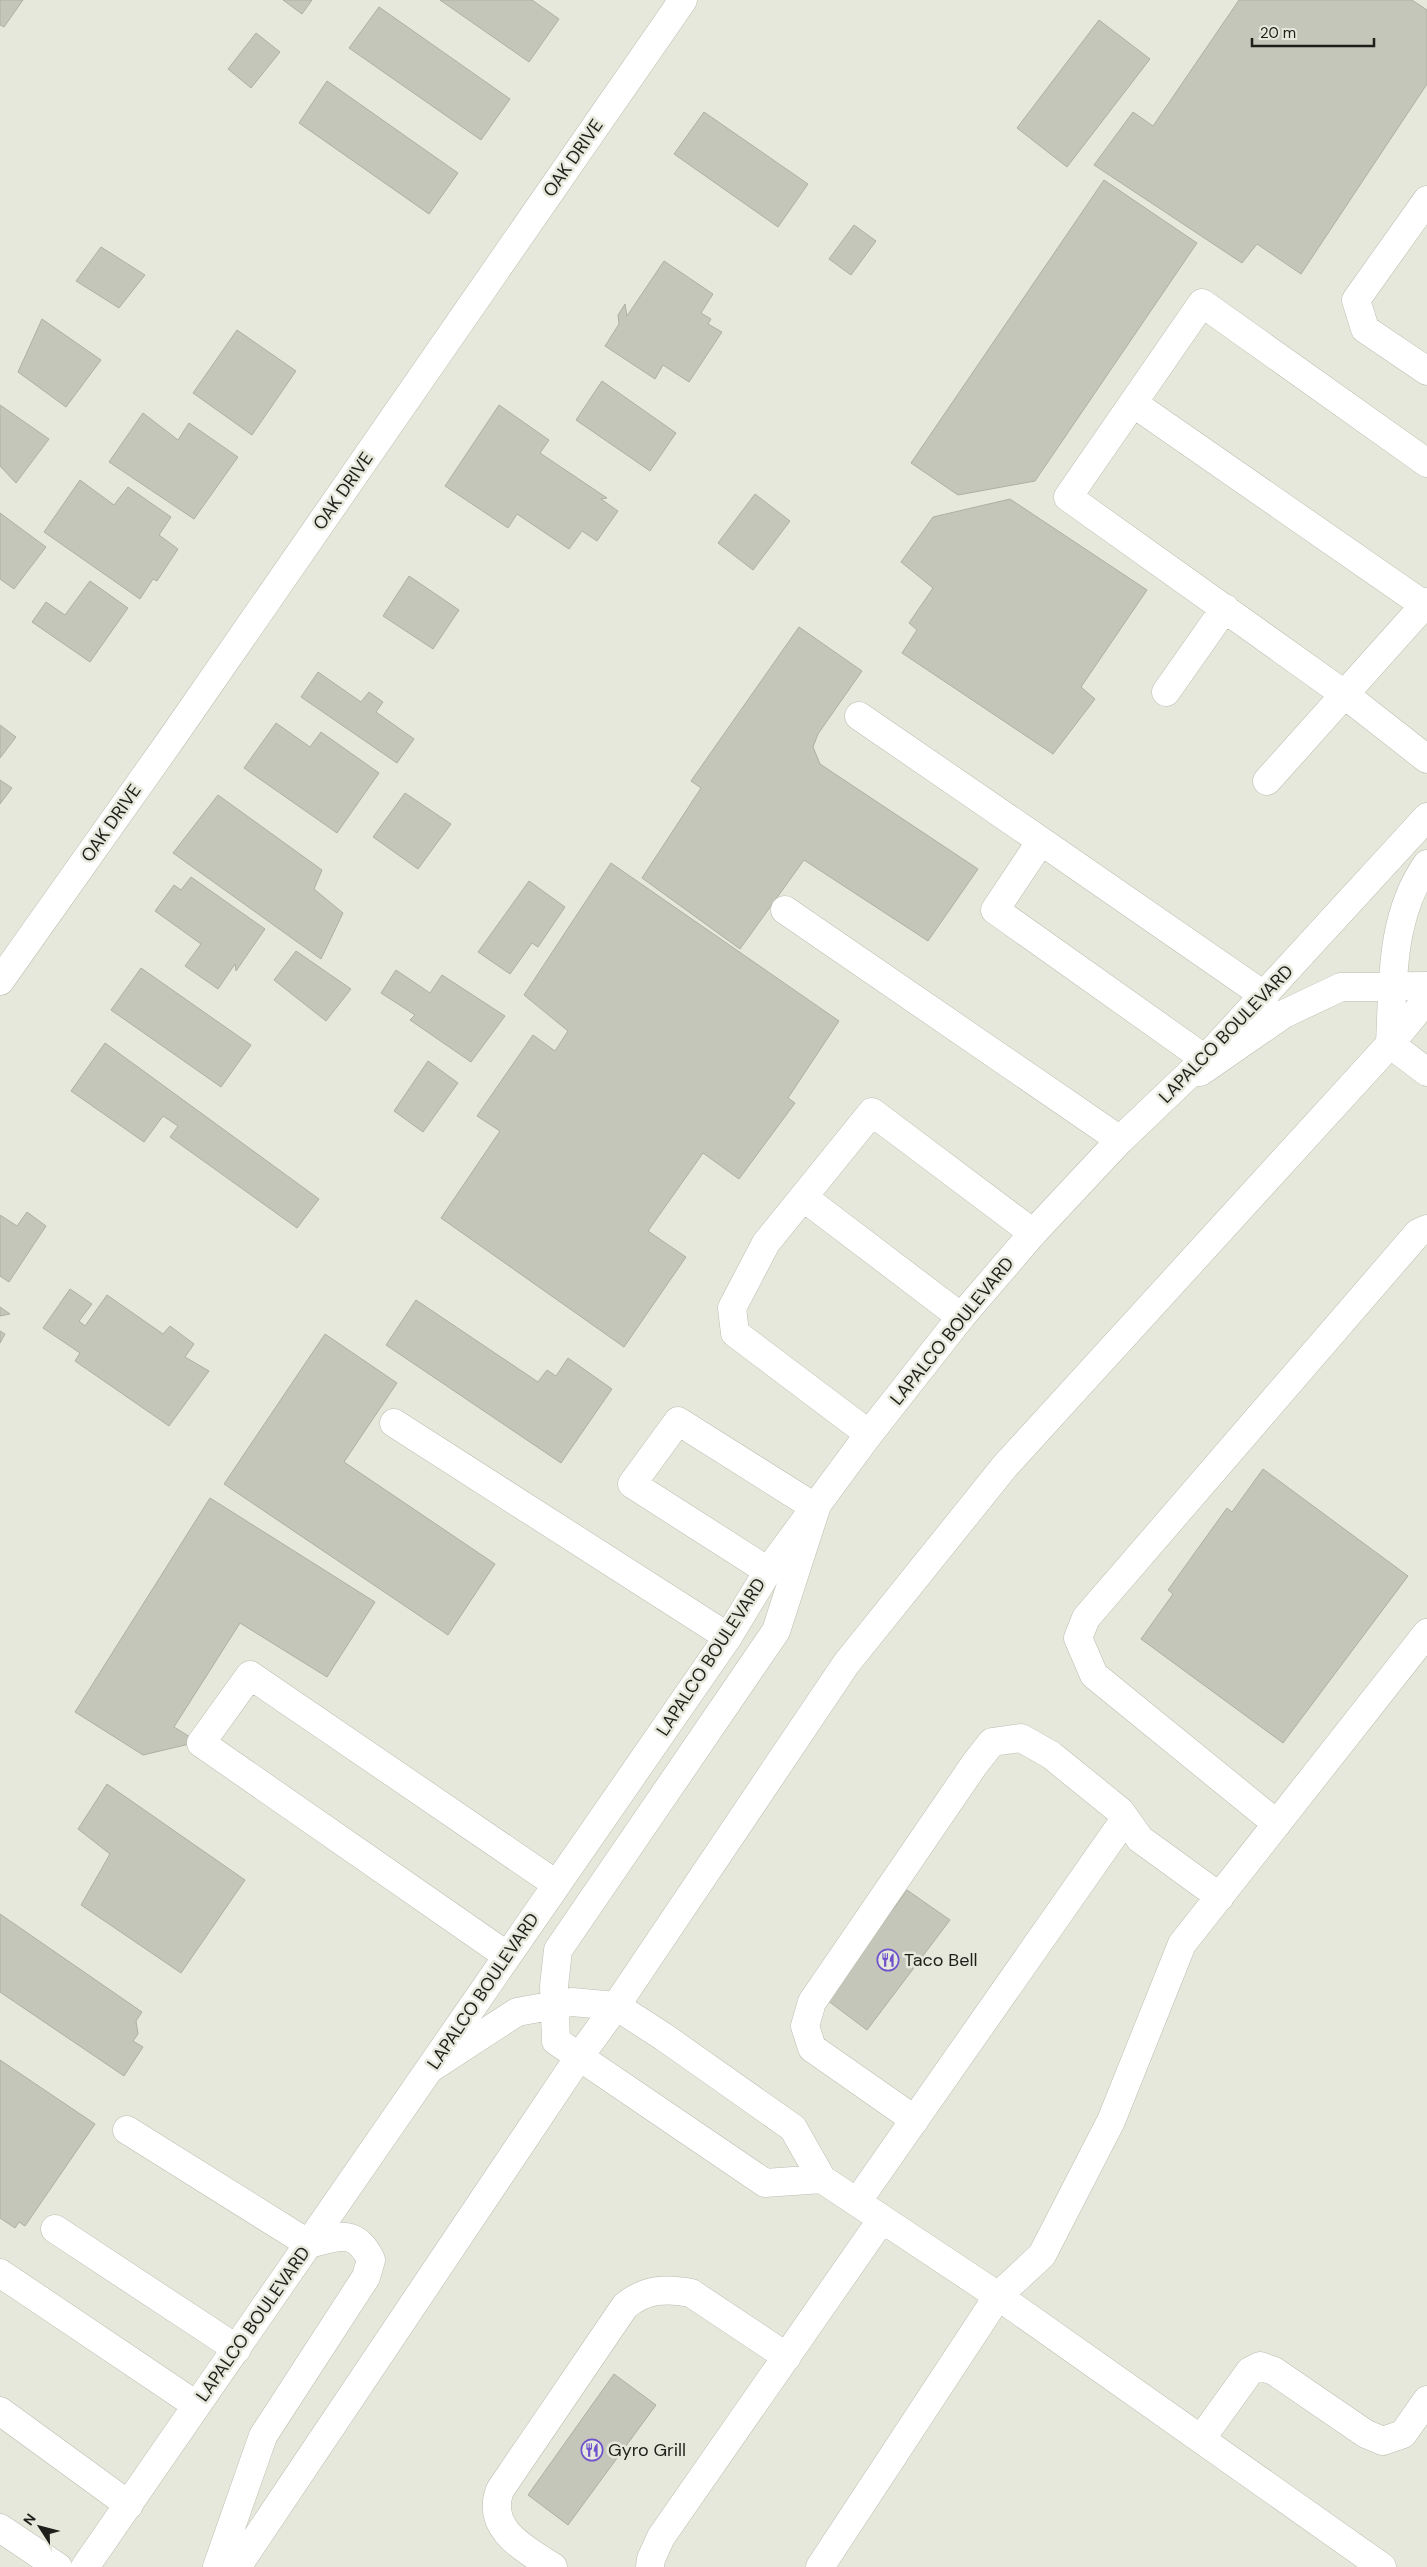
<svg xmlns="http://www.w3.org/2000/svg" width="1427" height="2567" font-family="'DM Sans',sans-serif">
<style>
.building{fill:#c4c6b9;stroke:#adb0a3}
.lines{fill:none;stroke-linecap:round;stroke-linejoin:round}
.minor-casing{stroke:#bbbeb1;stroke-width:29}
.major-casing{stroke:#bbbeb1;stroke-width:29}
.minor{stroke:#fff;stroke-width:28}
.major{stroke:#fff;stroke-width:28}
.labels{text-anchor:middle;stroke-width:5;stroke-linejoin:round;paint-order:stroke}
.street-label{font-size:18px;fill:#1e1f1a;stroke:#e5e8da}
.poi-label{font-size:18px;fill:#1e1f1a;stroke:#e5e8da;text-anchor:start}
</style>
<rect width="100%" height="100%" fill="#e5e8da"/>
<!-- building -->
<path class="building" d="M 0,0 L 23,0 L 4,27 L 0,25 Z
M 283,0 L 312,0 L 302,14 Z
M 440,0 L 532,0 L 559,19 L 529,62 Z
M 1239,0 L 1412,0 L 1427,10 L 1427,84 L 1301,274 L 1257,244 L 1242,263 L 1094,165 L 1133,112 L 1153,126 Z
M 379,7 L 510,99 L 481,140 L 349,48 Z
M 1099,20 L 1150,59 L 1067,167 L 1017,128 Z
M 256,33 L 280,52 L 251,88 L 228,69 Z
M 327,81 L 458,173 L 429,214 L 299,123 Z
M 704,112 L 808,184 L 778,227 L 674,154 Z
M 1104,180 L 1197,243 L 1035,481 L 958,495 L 911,463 Z
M 854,225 L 876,241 L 851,275 L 829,259 Z
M 101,247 L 145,275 L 119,308 L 76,281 Z
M 664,261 L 713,294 L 701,313 L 711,319 L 708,324 L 722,332 L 689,382 L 663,365 L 655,379 L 605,346 L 619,324 L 618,315 L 625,304 L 627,316 Z
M 42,319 L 101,360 L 66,407 L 18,372 Z
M 237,330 L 296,371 L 252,435 L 193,393 Z
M 602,381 L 676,433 L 650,471 L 576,420 Z
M 0,405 L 49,439 L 16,483 L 0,466 Z
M 499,405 L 549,440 L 540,453 L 607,498 L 601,499 L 618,511 L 597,541 L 582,531 L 569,549 L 517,514 L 508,528 L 445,486 Z
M 143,413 L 178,440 L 189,423 L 238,457 L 194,519 L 109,462 Z
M 80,480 L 114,505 L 128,487 L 171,517 L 159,535 L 178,549 L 157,581 L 153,579 L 140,599 L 44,532 Z
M 755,494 L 790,521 L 753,570 L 718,543 Z
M 1010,499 L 1147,590 L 1081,687 L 1095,699 L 1053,754 L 902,653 L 917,630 L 909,623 L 933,588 L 901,562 L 933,517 Z
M 0,513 L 46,547 L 14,589 L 0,579 Z
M 409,576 L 459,610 L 433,649 L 383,616 Z
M 90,581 L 128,608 L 90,662 L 32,622 L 46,602 L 65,615 Z
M 799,627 L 862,671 L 818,734 L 813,747 L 820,764 L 978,869 L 928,941 L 804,860 L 740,949 L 642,878 L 701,788 L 691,781 Z
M 318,672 L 361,702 L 369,692 L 383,702 L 376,712 L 414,739 L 397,763 L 301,697 Z
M 276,723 L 310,747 L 321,732 L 379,773 L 337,833 L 244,768 Z
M 0,725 L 16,737 L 0,758 Z
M 0,780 L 12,788 L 0,804 Z
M 405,793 L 451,824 L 418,869 L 373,837 Z
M 218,795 L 322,870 L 314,889 L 343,913 L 321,959 L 173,853 Z
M 611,863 L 839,1021 L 788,1098 L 795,1103 L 739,1179 L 703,1153 L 648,1231 L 686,1257 L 624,1347 L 441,1218 L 500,1131 L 477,1116 L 533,1035 L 555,1051 L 568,1031 L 524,995 Z
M 191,877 L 265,929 L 236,971 L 235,964 L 218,989 L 185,966 L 201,944 L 155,911 L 174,885 L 181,890 Z
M 529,881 L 565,907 L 538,947 L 532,943 L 510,974 L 478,952 Z
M 296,951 L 351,989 L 326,1021 L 274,980 Z
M 141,968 L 251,1045 L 221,1087 L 111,1010 Z
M 396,970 L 430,993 L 442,975 L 505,1016 L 471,1062 L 410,1020 L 415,1015 L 381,993 Z
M 105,1043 L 319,1199 L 297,1228 L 170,1137 L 178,1126 L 163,1116 L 144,1142 L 71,1091 Z
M 428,1061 L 458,1083 L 423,1132 L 394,1111 Z
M 27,1212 L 46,1226 L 9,1282 L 0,1276 L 0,1215 L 17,1226 Z
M 70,1289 L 92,1304 L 79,1321 L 85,1326 L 107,1295 L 163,1334 L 170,1326 L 194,1344 L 185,1357 L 209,1371 L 169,1426 L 75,1361 L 80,1353 L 43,1328 Z
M 416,1300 L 538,1382 L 547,1370 L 556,1376 L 568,1358 L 612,1389 L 561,1463 L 386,1345 Z
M 0,1307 L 10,1314 L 0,1316 Z
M 0,1331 L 5,1334 L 0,1343 Z
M 325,1334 L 397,1383 L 344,1462 L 495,1564 L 448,1635 L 224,1484 Z
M 1263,1469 L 1408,1576 L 1283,1743 L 1141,1639 L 1173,1594 L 1168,1590 L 1227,1508 L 1232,1512 Z
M 210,1498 L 375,1602 L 327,1677 L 240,1623 L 174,1727 L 198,1742 L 143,1755 L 75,1712 Z
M 107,1784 L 245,1880 L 181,1973 L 81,1905 L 110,1854 L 78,1829 Z
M 907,1890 L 950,1920 L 867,2030 L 827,2000 Z
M 0,1914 L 142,2012 L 136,2021 L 138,2034 L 133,2041 L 143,2047 L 124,2076 L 0,1992 Z
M 0,2060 L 95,2124 L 25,2226 L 19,2222 L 15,2228 L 0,2218 Z
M 614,2374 L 656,2405 L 568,2525 L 528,2495 Z"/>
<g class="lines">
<!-- minor casing -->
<g class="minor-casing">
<path id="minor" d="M 1427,200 L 1356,300 L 1365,329 L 1427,371
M 1133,403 L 1424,605
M 1427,463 L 1202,303 L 1068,497 L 1344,694 L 1427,759
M 1166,692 L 1225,608
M 859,716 L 1041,841
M 1267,781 L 1427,602
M 1427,864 C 1390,916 1393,983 1390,1044 L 1427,1072
M 785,910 L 1120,1140
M 0,981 L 172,738 L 683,0
M 1205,1059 L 995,910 L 1041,841 L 1265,996
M 1200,1072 L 1284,1014 L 1341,987 L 1427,986
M 803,1197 L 961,1317
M 394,1423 L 728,1637
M 869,1434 L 735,1333 L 732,1308 L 766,1243 L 872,1112 L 1033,1233
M 768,1571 L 632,1484 L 678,1421 L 816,1508 L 776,1631 L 558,1950 L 554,1986 L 556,2041 L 765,2183 L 822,2179
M 1277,1824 L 1094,1675 L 1078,1638 L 1086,1618 L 1418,1233 L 1427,1229
M 506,1955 L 201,1743 L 250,1675 L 556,1884
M 431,2068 L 517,2012 L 572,2002 L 616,2006 L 664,2037 L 793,2128 L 822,2179 L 998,2296 L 1382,2567
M 915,2120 L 812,2048 L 805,2026 L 812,2002 L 974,1765 L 992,1742 L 1021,1738 L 1051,1755 L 1120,1811 L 1140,1839 L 1220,1897
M 127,2130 L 309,2244
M 857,2202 L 1125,1819
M 55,2229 L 237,2349
M 0,2273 L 196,2405
M 0,2411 L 129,2505
M 1201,2439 L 1250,2371 L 1260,2366 L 1274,2371 L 1366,2434 L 1383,2441 L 1403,2434 L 1427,2400
M 0,2528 L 58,2567
M 553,2567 C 525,2549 485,2529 500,2490 L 625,2306 C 645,2289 666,2288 691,2293 L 787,2357
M 650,2567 L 651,2559 L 661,2537 L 882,2219
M 820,2567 L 998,2296 L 1042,2255 L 1111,2121 L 1182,1944 L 1427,1633"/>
</g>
<!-- major casing -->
<g class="major-casing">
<path id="major" d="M 85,2567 L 728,1637 L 768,1571 L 869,1434 L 961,1317 L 1033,1233 L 1120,1140 L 1205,1059 L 1427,817
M 217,2567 L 263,2436 L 366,2277 L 371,2260 C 356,2228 338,2236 309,2244
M 237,2567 L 579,2057 L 616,2006 L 846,1664 L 1005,1466 L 1390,1044 L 1427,999"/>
</g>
<!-- minor -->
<use href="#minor" class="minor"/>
<!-- major -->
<use href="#major" class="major"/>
</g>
<!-- icons -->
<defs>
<g id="restaurant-ring" transform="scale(1.125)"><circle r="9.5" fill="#e5e8da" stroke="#7052cc" stroke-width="1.5"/><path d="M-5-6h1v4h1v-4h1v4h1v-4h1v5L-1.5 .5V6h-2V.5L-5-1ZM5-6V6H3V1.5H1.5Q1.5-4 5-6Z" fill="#7052cc"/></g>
</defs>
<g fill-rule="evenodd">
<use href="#restaurant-ring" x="888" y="1960"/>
<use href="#restaurant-ring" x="592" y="2450"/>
</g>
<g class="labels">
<!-- street labels -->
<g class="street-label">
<text transform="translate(573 158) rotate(-55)" y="6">OAK DRIVE</text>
<text transform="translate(343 491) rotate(-55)" y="6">OAK DRIVE</text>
<text transform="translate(111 823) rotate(-55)" y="6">OAK DRIVE</text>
<text transform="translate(1226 1034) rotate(-46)" y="6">LAPALCO BOULEVARD</text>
<text transform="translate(952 1331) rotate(-51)" y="6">LAPALCO BOULEVARD</text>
<text transform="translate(711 1657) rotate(-57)" y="6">LAPALCO BOULEVARD</text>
<text transform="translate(483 1991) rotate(-56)" y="6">LAPALCO BOULEVARD</text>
<text transform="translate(253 2324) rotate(-55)" y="6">LAPALCO BOULEVARD</text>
</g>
<!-- poi labels -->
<g class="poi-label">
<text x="904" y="1966">Taco Bell</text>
<text x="608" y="2456">Gyro Grill</text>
</g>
</g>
<!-- north arrow -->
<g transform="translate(40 2527) rotate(306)" stroke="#e5e8da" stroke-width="4" paint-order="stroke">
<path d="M0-4L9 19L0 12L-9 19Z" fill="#1e1f1a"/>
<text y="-8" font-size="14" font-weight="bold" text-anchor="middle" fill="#1e1f1a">N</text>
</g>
<!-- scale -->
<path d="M1252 38v8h122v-8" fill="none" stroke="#1e1f1a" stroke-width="2.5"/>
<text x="1260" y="38" font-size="15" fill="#1e1f1a" stroke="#e5e8da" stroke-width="4" paint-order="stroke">20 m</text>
</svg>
